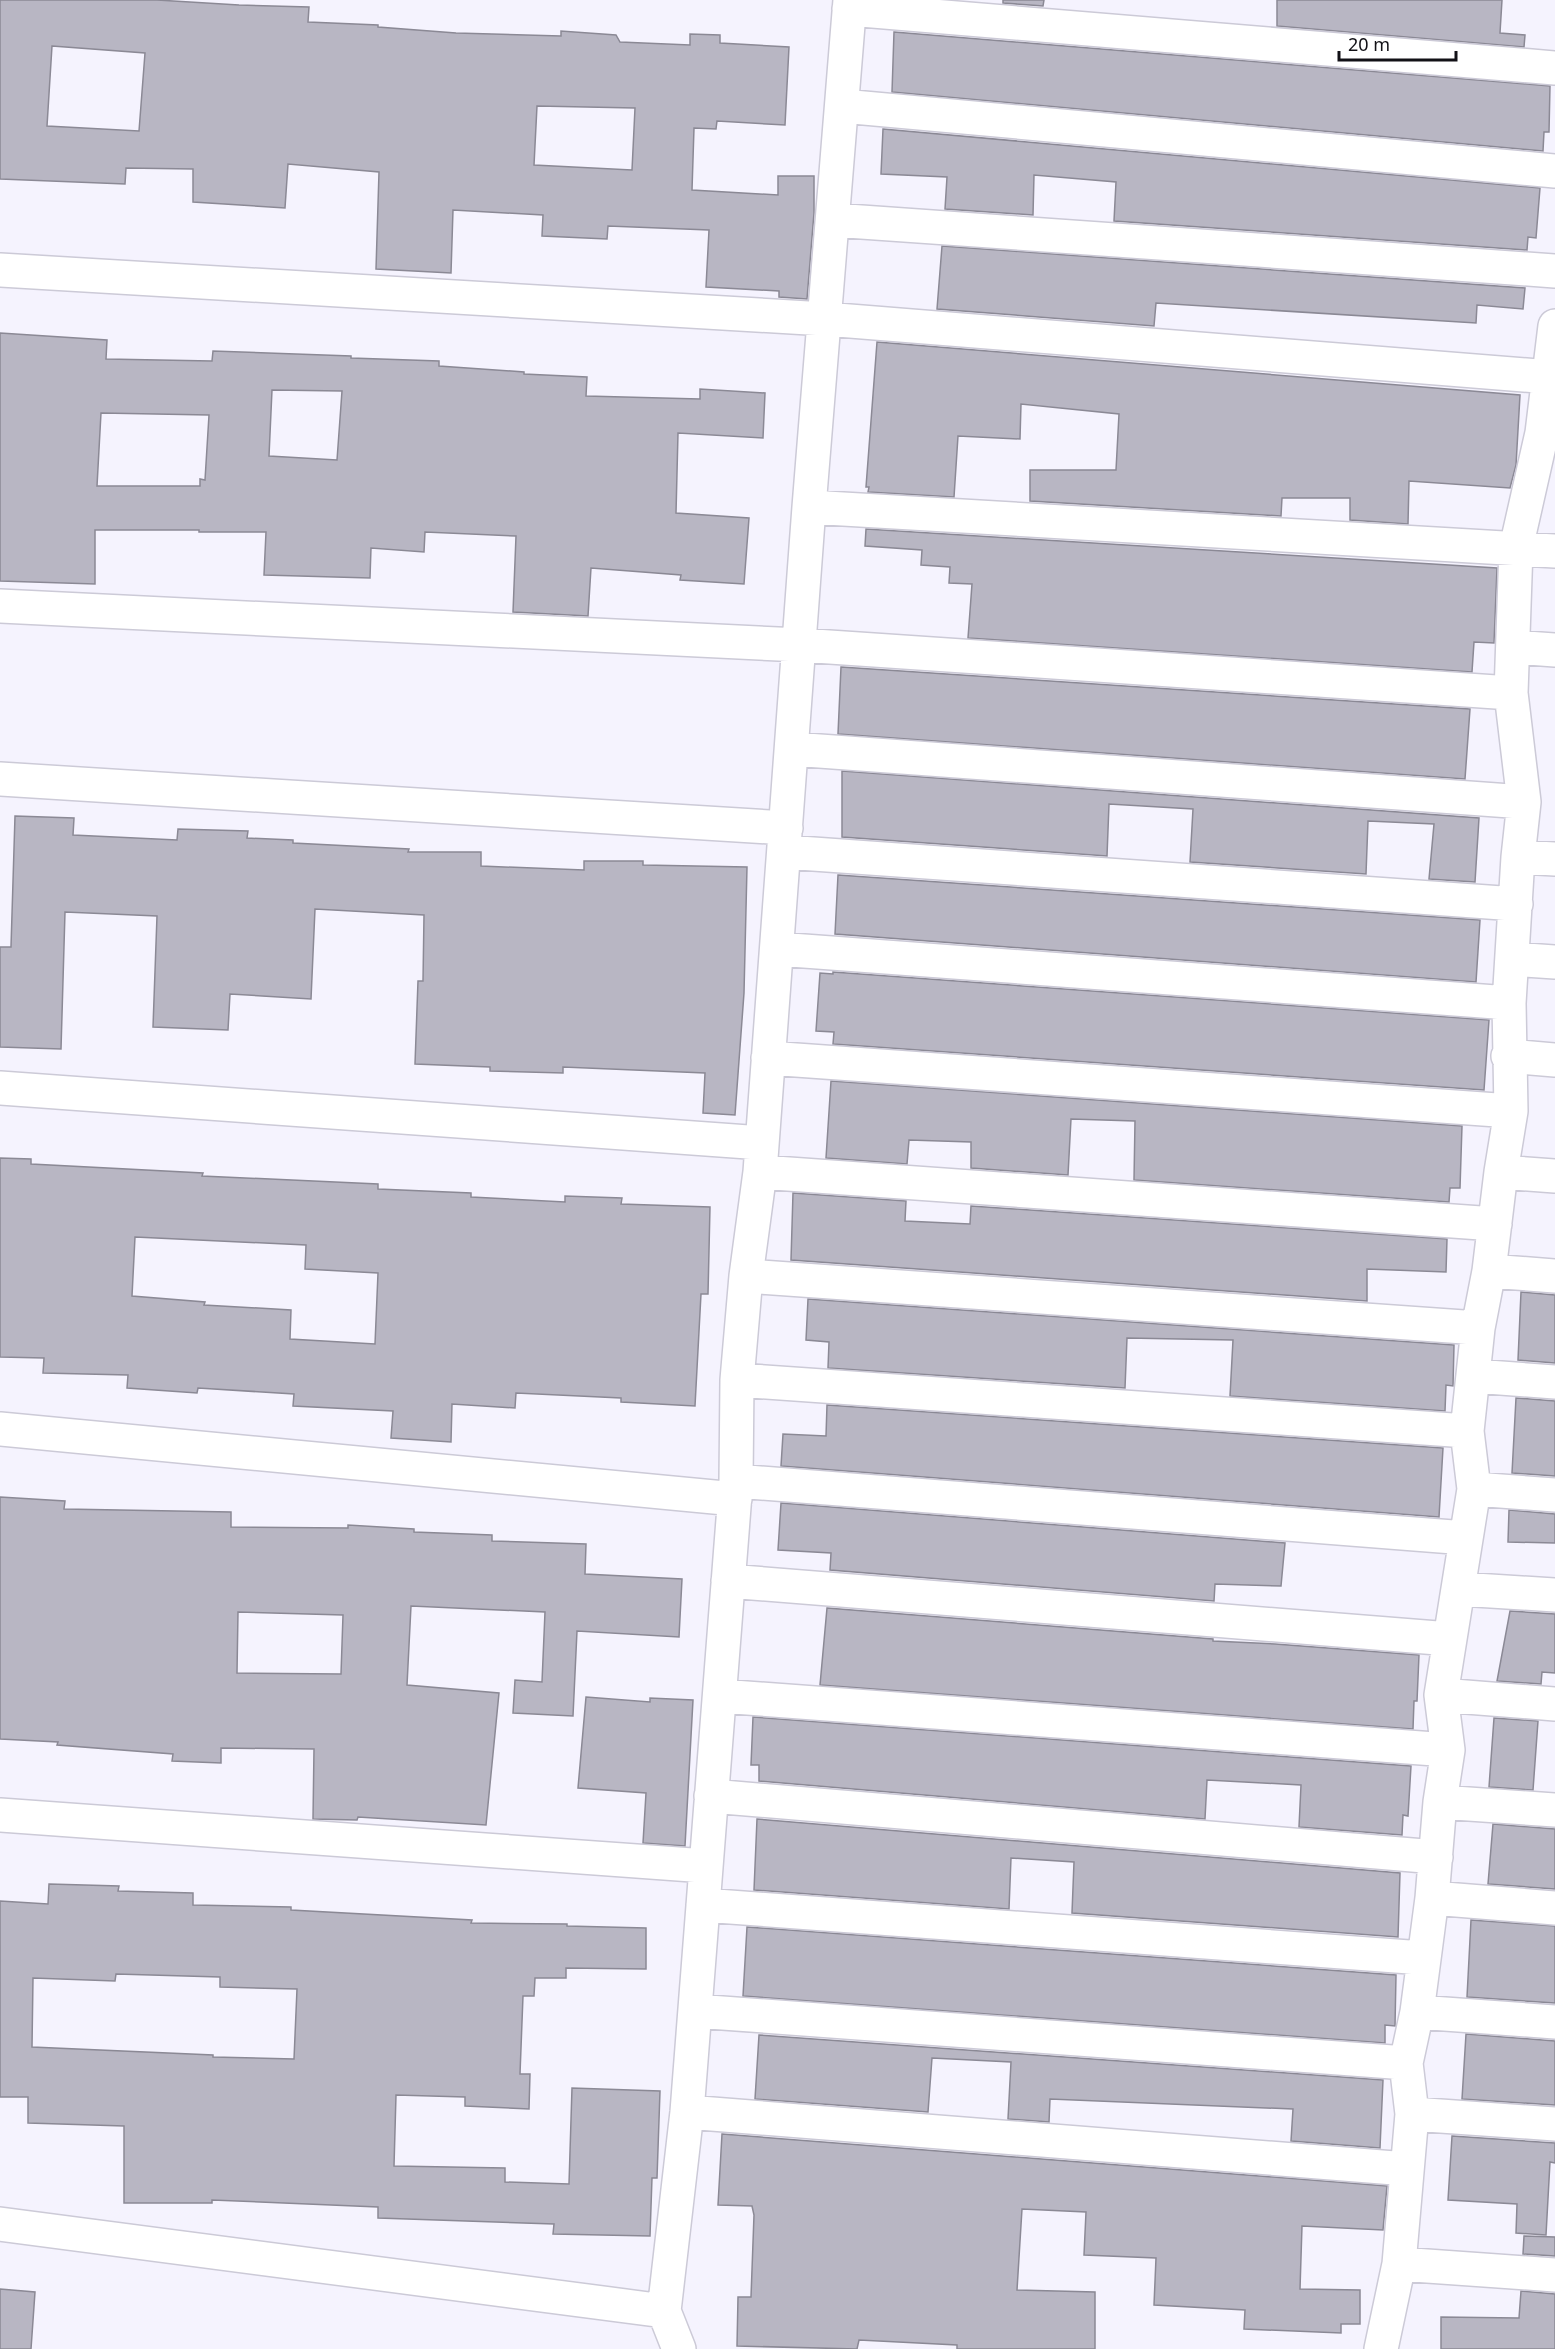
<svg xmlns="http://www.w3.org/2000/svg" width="1555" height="2349" font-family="'Noto Sans',sans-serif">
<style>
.building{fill:#b8b6c3;stroke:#8b8995;stroke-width:1.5;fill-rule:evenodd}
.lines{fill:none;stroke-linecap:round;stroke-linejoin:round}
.minor-casing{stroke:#cccad7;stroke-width:36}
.minor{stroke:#fff;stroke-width:33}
</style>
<rect width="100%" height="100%" fill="#f5f3fe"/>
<!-- building -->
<path class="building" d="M 0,0 L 157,0 L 239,5 L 309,7 L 308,22 L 378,25 L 378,27 L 456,33 L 561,36 L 561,31 L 616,35 L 620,42 L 690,45 L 690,34 L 720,35 L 720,43 L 789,47 L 785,125 L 717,121 L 716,129 L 694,128 L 692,190 L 778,195 L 778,176 L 814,176 L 814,213 L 807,299 L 779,297 L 779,291 L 706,287 L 709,230 L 608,226 L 607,239 L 542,236 L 543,215 L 453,210 L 451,273 L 376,269 L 379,172 L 288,164 L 285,208 L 193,202 L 193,169 L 126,168 L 125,184 L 0,179 ZM 52,46 L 145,53 L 139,131 L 47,126 ZM 537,106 L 635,108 L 632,170 L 534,165 Z
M 1003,0 L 1044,0 L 1043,6 L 1003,3 Z
M 1277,0 L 1502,0 L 1500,33 L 1525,35 L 1524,47 L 1277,26 Z
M 894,32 L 1550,86 L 1549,132 L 1544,132 L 1543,151 L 892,92 Z
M 883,129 L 1540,188 L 1536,238 L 1528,237 L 1527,250 L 1114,221 L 1116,182 L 1034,175 L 1033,215 L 945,209 L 947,177 L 881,174 Z
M 942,246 L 1525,288 L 1523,309 L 1477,305 L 1476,323 L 1156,303 L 1154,326 L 937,309 Z
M 0,333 L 107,340 L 106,359 L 212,361 L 213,351 L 351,356 L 351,358 L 439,361 L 439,366 L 524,372 L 524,374 L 587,377 L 586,396 L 700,399 L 700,389 L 765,393 L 763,438 L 678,433 L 676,513 L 749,518 L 744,584 L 680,580 L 681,575 L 591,568 L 588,616 L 513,612 L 516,536 L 425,532 L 424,552 L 371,548 L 370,578 L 264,575 L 266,532 L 199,532 L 199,530 L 95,530 L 95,584 L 0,581 ZM 272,390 L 342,391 L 337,460 L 269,456 ZM 101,413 L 209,415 L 205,480 L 200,479 L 200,486 L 97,486 Z
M 877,342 L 1520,395 L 1516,465 L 1510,488 L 1409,481 L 1408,524 L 1350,520 L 1350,498 L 1282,498 L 1281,516 L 1030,501 L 1030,470 L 1116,470 L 1119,414 L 1021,404 L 1020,439 L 958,436 L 954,497 L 868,492 L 869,487 L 866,487 Z
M 866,529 L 1497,568 L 1494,643 L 1474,642 L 1472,672 L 968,638 L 972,584 L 949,583 L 950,567 L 921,565 L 922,550 L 865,546 Z
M 841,667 L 1470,709 L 1465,779 L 838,734 Z
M 842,771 L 1479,818 L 1475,882 L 1429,879 L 1434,824 L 1368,821 L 1366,874 L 1190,862 L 1193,809 L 1109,804 L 1107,856 L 842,837 Z
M 15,816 L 74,818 L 73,835 L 177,840 L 178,829 L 248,831 L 247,838 L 293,840 L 293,843 L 409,849 L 408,852 L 481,852 L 481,866 L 584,870 L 584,861 L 643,861 L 643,865 L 747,867 L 744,993 L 735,1115 L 703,1113 L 705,1073 L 563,1067 L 563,1073 L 490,1071 L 490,1067 L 415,1064 L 418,981 L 423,981 L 424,915 L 315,909 L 311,999 L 230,994 L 228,1030 L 153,1027 L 157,916 L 65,912 L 61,1049 L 0,1047 L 0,947 L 11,947 Z
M 838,875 L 1480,920 L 1476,982 L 835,934 Z
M 833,972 L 1489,1020 L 1484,1090 L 833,1044 L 834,1032 L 816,1031 L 820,973 L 833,974 Z
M 831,1081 L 1462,1126 L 1460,1188 L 1450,1188 L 1449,1202 L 1134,1180 L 1135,1121 L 1071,1119 L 1068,1175 L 971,1168 L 971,1142 L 909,1140 L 907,1164 L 826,1158 Z
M 0,1158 L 31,1159 L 31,1164 L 203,1173 L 202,1176 L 378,1184 L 378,1189 L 471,1193 L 471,1197 L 565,1202 L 565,1196 L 622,1198 L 621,1204 L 710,1207 L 708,1294 L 701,1294 L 695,1406 L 621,1402 L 621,1398 L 516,1393 L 515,1408 L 452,1404 L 451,1442 L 391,1438 L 393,1411 L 293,1406 L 294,1394 L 198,1388 L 197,1393 L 127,1388 L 128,1375 L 43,1373 L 44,1358 L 0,1357 ZM 135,1237 L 306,1245 L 305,1269 L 378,1273 L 375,1344 L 290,1339 L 291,1310 L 204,1305 L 205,1302 L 132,1296 Z
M 793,1193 L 906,1201 L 905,1221 L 970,1224 L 971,1206 L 1447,1239 L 1446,1272 L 1367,1269 L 1367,1301 L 791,1260 Z
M 1521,1292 L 1555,1295 L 1555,1363 L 1518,1360 Z
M 808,1299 L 1454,1345 L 1453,1386 L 1446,1385 L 1445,1411 L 1230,1396 L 1233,1340 L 1127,1338 L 1125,1388 L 828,1368 L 829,1342 L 806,1340 Z
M 1516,1398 L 1555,1401 L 1555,1476 L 1512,1473 Z
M 827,1405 L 1443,1448 L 1439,1517 L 781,1466 L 783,1434 L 826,1436 Z
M 0,1497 L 65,1501 L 64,1509 L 231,1512 L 231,1527 L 348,1528 L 348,1525 L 414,1529 L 414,1532 L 492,1535 L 492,1541 L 586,1544 L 585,1574 L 682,1579 L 679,1637 L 577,1631 L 573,1716 L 513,1713 L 515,1680 L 542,1682 L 545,1612 L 411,1606 L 407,1685 L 499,1693 L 486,1825 L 358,1817 L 357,1820 L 313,1819 L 314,1749 L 221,1748 L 221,1763 L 172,1761 L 173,1754 L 57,1745 L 58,1742 L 0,1739 ZM 238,1612 L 343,1615 L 341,1674 L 237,1673 Z
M 781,1503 L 1285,1543 L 1281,1586 L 1215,1584 L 1214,1601 L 830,1570 L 831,1553 L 778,1550 Z
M 1509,1510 L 1555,1514 L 1555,1543 L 1508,1542 Z
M 827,1608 L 1213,1639 L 1213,1641 L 1275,1644 L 1419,1655 L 1417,1701 L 1414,1701 L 1413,1729 L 820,1685 Z
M 1510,1611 L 1555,1614 L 1555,1673 L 1542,1672 L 1541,1684 L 1497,1681 Z
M 586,1697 L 650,1702 L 650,1698 L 693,1700 L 685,1846 L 643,1843 L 646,1793 L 578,1788 Z
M 753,1717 L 1411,1766 L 1408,1816 L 1403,1815 L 1402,1835 L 1299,1827 L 1301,1785 L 1207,1780 L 1205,1819 L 759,1781 L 759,1765 L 751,1765 Z
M 1494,1718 L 1538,1721 L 1533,1790 L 1489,1787 Z
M 757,1819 L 1400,1873 L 1398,1937 L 1072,1913 L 1074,1862 L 1011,1858 L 1009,1909 L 754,1890 Z
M 1493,1824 L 1555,1829 L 1555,1889 L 1488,1884 Z
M 49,1884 L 119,1886 L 118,1891 L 193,1893 L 193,1905 L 291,1907 L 291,1910 L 472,1920 L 471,1923 L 567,1924 L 567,1926 L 646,1928 L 646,1969 L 566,1968 L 566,1978 L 535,1978 L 534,1996 L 523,1996 L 520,2074 L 530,2074 L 529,2109 L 465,2106 L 465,2097 L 396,2095 L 394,2166 L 505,2168 L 505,2182 L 569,2184 L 572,2088 L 660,2091 L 657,2178 L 652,2178 L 650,2236 L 553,2234 L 554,2224 L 378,2218 L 378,2207 L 212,2200 L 212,2203 L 124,2203 L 124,2126 L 28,2123 L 28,2097 L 0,2097 L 0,1901 L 48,1904 ZM 116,1974 L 220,1977 L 220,1987 L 297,1989 L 294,2059 L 213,2057 L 213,2055 L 32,2047 L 33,1978 L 115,1981 Z
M 1471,1920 L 1555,1926 L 1555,2003 L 1467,1997 Z
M 747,1927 L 1396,1975 L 1395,2026 L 1385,2025 L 1385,2043 L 743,1996 Z
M 1466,2034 L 1555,2041 L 1555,2105 L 1462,2099 Z
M 759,2035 L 1383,2080 L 1380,2148 L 1291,2141 L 1293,2109 L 1050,2099 L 1049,2122 L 1008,2119 L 1011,2062 L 932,2058 L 928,2112 L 755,2099 Z
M 722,2134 L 1387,2186 L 1383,2230 L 1302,2226 L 1300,2289 L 1360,2290 L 1360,2324 L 1341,2324 L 1341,2333 L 1244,2329 L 1245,2310 L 1154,2305 L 1156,2258 L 1084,2255 L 1086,2212 L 1022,2209 L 1017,2290 L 1095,2292 L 1095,2349 L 957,2349 L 957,2345 L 859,2340 L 857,2349 L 737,2346 L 738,2297 L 751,2297 L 754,2215 L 752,2206 L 718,2205 Z
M 1452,2136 L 1555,2143 L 1555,2163 L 1550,2162 L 1546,2235 L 1516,2233 L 1517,2204 L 1448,2200 Z
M 1524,2236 L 1555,2237 L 1555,2256 L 1523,2254 Z
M 0,2289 L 35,2292 L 31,2349 L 0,2349 Z
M 1521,2291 L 1555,2294 L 1555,2349 L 1441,2349 L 1441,2317 L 1519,2318 Z"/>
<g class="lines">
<!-- minor casing -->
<g class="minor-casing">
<path id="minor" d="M 849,9 L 1555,68
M 842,106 L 1555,171
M 833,220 L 1555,271
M 0,270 L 825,319 L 1550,377
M 809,507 L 1555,551
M 0,606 L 800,645 L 1511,693
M 1514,647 L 1555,650
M 792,749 L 1524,802
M 0,779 L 786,828
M 785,852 L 1516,904
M 1518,857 L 1555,859
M 777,949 L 1509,1003
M 1512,959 L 1555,962
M 1508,1056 L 1555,1060
M 768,1058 L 1511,1111
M 0,1088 L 762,1143
M 760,1172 L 1495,1224
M 1501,1172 L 1555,1176
M 1489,1271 L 1555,1276
M 746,1276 L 1478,1328
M 1474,1376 L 1555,1382
M 737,1380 L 1467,1431
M 0,1429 L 735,1499
M 736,1481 L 1466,1538
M 1474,1489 L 1555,1495
M 728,1581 L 1450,1639
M 1459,1589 L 1555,1595
M 1441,1695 L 1555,1704
M 720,1696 L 1448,1750
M 711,1796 L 1436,1857
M 1440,1802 L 1555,1810
M 0,1815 L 706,1866
M 1432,1898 L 1555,1908
M 703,1905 L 1423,1958
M 695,2011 L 1406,2063
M 1417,2012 L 1555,2022
M 687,2112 L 1407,2169
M 1412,2114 L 1555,2124
M 0,2224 L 664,2311
M 1399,2264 L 1555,2275
M 679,2349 L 664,2311 L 687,2112 L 736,1481 L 737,1380 L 746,1276 L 760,1172 L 809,507 L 850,0
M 1381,2349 L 1399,2264 L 1412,2114 L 1406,2063 L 1417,2012 L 1432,1898 L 1440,1802 L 1448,1750 L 1441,1695 L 1474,1489 L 1467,1431 L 1478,1328 L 1489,1271 L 1501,1172 L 1511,1111 L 1509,1003 L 1518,857 L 1524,802 L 1511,693 L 1516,548 L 1542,433 L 1555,326"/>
</g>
<!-- minor -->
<use href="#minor" class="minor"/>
</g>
<!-- scale -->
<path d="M1339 51v9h117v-9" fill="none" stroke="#121116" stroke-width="3"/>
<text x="1348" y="51" font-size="18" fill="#121116" stroke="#ffffff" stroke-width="4.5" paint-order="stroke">20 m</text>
</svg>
